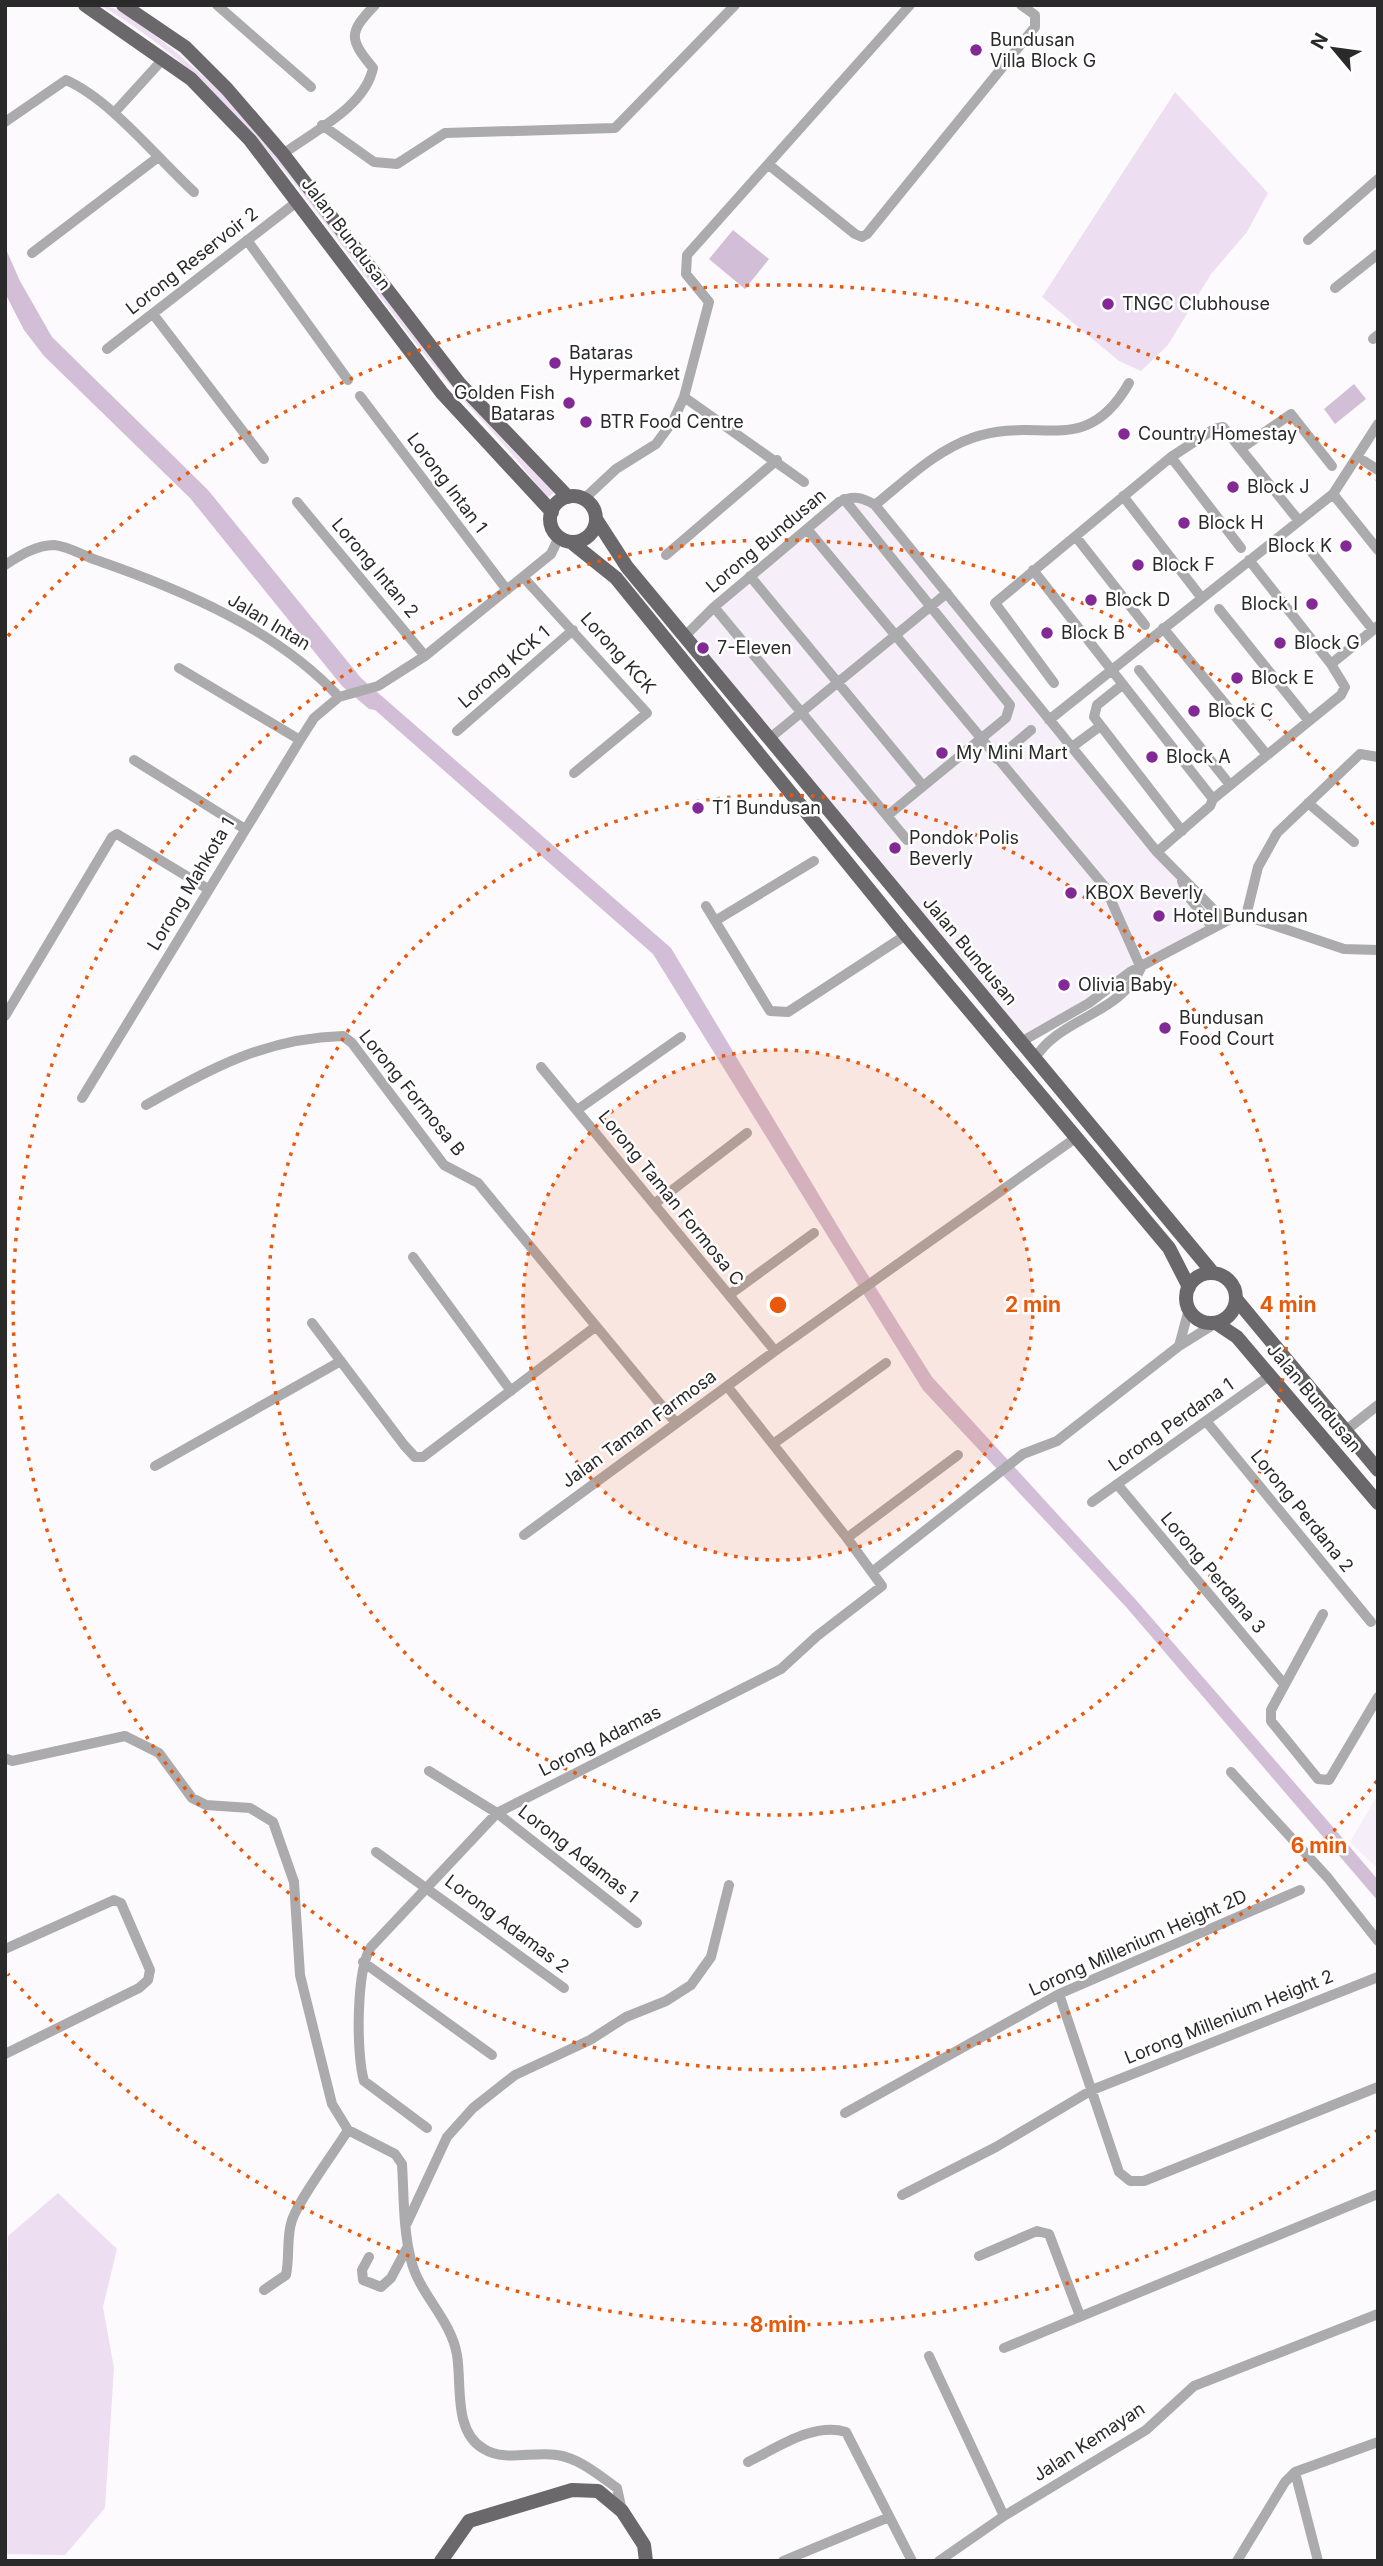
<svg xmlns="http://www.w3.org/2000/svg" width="1383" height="2566" font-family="Inter,sans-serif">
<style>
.built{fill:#f6eef8}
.green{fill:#eedef2}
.water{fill:#d2bed7}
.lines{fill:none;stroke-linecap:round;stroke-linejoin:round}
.minor{stroke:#abaaac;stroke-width:10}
.major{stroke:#6a686a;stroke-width:14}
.ring{fill:none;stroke:#e8590c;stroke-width:3.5;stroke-dasharray:3.5 7}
.poi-dot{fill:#832996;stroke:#fff;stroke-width:2.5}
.labels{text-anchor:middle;stroke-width:5;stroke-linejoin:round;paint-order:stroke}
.poi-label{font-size:18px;fill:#2b2a2b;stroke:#fff;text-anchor:start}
.street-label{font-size:18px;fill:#2b2a2b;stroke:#fff}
.centre{fill:#e8590c;stroke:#fff;stroke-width:3.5}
.ring-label{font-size:21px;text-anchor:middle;font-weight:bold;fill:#e8590c;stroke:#fff;stroke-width:5;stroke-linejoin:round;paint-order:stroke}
</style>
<rect width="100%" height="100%" fill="#fdfafe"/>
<!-- built -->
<path class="built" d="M 863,498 L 1216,921 L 1021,1042 L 685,636 L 839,502 Z
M 1378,1794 L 1378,1869 L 1350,1842 Z"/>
<!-- green -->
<path class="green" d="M 100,5 C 131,5 221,92 245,116 L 464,398 L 522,460 L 557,489 L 547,499 C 509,445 460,400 420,349 C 322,224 240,86 100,5 Z
M 1175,92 L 1268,193 L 1247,232 L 1211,274 L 1168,345 L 1141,371 L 1119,361 L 1042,297 Z
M 58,2193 L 117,2249 L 103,2307 L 114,2368 L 105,2508 L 65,2555 L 5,2554 L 8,2236 Z"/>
<!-- water -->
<path class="water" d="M 733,230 L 769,259 L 745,289 L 709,259 Z
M 5,247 L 20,281 L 52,337 L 208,490 L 361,678 L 671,948 L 849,1245 L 932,1377 L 1136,1600 L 1339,1834 L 1378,1880 L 1378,1901 L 1127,1608 L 923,1390 L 653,954 L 375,710 L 369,709 L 342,686 L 190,498 L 44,356 L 24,330 L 5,293 Z
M 1354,384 L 1366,399 L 1335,424 L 1324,409 Z"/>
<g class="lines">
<!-- minor -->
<path class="minor" d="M 217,5 L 311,87
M 114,113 L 164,58
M 5,122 L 66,80 C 111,100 156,157 194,192
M 322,125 L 374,162 L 397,164 L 445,133 L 615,128 L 735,5
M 283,154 C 314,131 365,107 373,68 C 349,39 348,33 375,5
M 769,165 L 855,234 L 862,237 L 867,234 L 1035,27 L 1035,15 L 1021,5
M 247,240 L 348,380
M 1308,240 L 1378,179
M 32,253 L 157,158
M 1335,288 L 1378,254
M 153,314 L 264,459
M 1373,339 L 1378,335
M 107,349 L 298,201
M 360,396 L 507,590
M 684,397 L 804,482
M 1242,448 L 1291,414 L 1332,466
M 1171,457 L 1241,548
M 1364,461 L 1378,470
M 1333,494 L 1378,550
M 1123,496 L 1201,597
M 584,499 L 616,469 L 656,444 L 673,421 L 684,397 L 709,302 L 686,274 L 687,255 L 910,5
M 844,499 L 1010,705 L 1006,718 L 887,816
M 297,502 L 425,656
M 875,505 C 906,480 935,451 972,438 C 1039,414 1085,460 1129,383
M 807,529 L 1105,887 L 1141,968 C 1120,1015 1058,1018 1034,1060
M 1076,537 L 1145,625
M 1306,545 L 1373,630
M 666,555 L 777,460
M 5,565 C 19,556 36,545 54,545 C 68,546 86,557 99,561 C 185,591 277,630 339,697 L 378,686 L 425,656 L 551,554 L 559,537
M 1033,570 L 1213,799 L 1210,806 L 1157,852
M 750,576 L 923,786
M 524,578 L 647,713 L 574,773
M 714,607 L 907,840
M 1219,609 L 1309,721
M 1163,628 L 1267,755
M 685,636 L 714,607 L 839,502 C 853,495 862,497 875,505 L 1157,852 L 1225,921
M 1331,664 L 1378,626
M 179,668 L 300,740
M 1139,670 L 1230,785
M 1054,683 L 995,603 L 1171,457 L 1214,429 L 1223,427 L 1299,521
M 1122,685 L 1097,705 L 1094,717 L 1182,831
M 1049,720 L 1333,494 L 1378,424
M 457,731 L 573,630
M 770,738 L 947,593
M 1072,747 L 1099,727
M 997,759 L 1031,730
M 134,760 L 245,829
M 1213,799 L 1341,695 L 1345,687 L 1331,664 L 1249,560
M 1308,803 L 1354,842
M 1182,881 L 1188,896 L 1213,928
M 706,906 L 770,1011 L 788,1012 L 906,935
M 1246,916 L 1258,867 L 1277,833 L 1360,754 L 1378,757
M 715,921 L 814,861
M 5,1016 L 112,837 L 117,834 L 208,889
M 1021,1042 L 1089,1003 L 1130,972 L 1236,916 L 1246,916 L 1344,949 L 1378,950
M 541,1067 L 775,1351
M 82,1098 L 300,740 L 314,718 L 339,697
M 146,1105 C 211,1068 266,1038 343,1036 L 352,1043 L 444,1165 L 478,1183 L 676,1423
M 577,1110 L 681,1037
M 654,1204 L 747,1133
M 413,1257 L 511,1391
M 729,1295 L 814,1233
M 312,1323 L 404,1445 L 415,1457 L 423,1457 L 595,1327
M 1179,1346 L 1189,1309
M 1206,1421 L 1371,1622
M 1345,1431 L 1378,1405
M 773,1444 L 886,1363
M 155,1466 L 341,1361
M 1117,1484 L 1284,1684
M 1092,1502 L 1269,1376
M 524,1535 L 775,1351 L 1077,1137
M 847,1538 L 958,1455
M 872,1572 L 1023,1454 L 1057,1441 L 1179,1346 L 1216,1323
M 1323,1614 L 1271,1710 L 1271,1721 L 1318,1779 L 1329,1780 L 1378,1697
M 5,1758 L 12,1761 L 125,1736 L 159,1753 L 192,1798 L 206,1805 L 250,1808 L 273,1822 L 294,1882 L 300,1975 L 332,2104 L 348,2130 L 395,2154 L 402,2164 C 404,2196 403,2229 411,2260 C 419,2294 451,2319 457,2355 C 462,2384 453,2432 484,2449 C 505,2462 533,2451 557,2455 C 579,2458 600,2476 617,2488 L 622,2511
M 429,1771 L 497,1813 L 637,1923
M 1231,1772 L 1328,1878 L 1378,1941
M 376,1852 L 564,1988
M 5,1949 L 114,1900 L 121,1903 L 150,1970 L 148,1980 L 139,1988 L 5,2054
M 363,1962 L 492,2055
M 1059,1994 L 1119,2172 L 1130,2181 L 1144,2181 L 1378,2087
M 845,2113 L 1059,1994 L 1300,1890
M 427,2128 L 364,2081 C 356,2054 356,1970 371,1947 L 497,1813 L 781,1669 L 817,1636 L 882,1586 L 847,1538 L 727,1386
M 902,2195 L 996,2147 L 1092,2090 L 1378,1977
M 407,2223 L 447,2137 L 473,2108 L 515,2075 L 590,2040 L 626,2017 L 666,2001 L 691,1985 L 711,1957 L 729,1885
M 979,2256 L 1037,2231 L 1049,2234 L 1080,2316
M 369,2257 L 362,2270 L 363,2280 L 381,2287 L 391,2278 L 408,2246
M 264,2290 L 286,2275 C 290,2256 286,2238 292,2220 C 301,2196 334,2153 348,2130
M 1004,2348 L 1378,2194
M 929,2356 L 1004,2516
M 748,2462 C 777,2448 813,2422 846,2432 L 912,2561
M 1295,2472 L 1318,2561
M 783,2561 L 887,2518
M 939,2561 L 1004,2516 L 1146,2430 L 1194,2386 L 1378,2314
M 1237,2561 L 1285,2482 L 1295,2472 L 1378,2442"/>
<!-- major -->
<path class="major" d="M 85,5 L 191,79 L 250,140 L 442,393 L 552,512
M 123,5 L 185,47 L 227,89 L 283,154 L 459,383 L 568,497
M550 519a23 23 0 1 1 46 0a23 23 0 1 1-46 0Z
M 596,519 L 627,567 L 1213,1273
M 571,542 L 616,578 L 906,935 L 1169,1248 L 1189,1287
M1186 1298a25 25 0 1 1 50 0a25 25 0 1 1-50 0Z
M 1236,1299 L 1378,1470
M 1216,1323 L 1237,1337 L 1378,1503
M 441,2561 L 469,2521 L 572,2490 L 598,2491 L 622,2511 L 644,2545 L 646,2561"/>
</g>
<!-- distance rings -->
<circle cx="778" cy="1305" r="255" fill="#e8590c" fill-opacity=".12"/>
<g class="ring">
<circle cx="778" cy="1305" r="255"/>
<circle cx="778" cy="1305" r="510"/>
<path d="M1377 1781A765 765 0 1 1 1377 829"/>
<path d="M1378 2130A1020 1020 0 0 1 8 1974M8 636A1020 1020 0 0 1 1378 480"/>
</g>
<!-- markers -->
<g class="poi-dot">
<circle cx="976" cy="50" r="7"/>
<circle cx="1108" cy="304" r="7"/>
<circle cx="555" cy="363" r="7"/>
<circle cx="569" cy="403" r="7"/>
<circle cx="586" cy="422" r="7"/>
<circle cx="1124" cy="434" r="7"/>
<circle cx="1233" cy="487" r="7"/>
<circle cx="1184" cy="523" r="7"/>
<circle cx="1346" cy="546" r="7"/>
<circle cx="1138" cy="565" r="7"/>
<circle cx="1091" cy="600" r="7"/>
<circle cx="1312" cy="604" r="7"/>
<circle cx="1047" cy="633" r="7"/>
<circle cx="1280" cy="643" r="7"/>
<circle cx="703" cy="648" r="7"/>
<circle cx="1237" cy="678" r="7"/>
<circle cx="1194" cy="711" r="7"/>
<circle cx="942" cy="753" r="7"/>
<circle cx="1152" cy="757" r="7"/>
<circle cx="698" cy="808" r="7"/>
<circle cx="895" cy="848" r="7"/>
<circle cx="1071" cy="893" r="7"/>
<circle cx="1159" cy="916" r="7"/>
<circle cx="1064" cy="985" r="7"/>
<circle cx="1165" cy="1028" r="7"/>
</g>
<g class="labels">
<!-- poi labels -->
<g class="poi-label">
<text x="990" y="46">Bundusan<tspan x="990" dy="21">Villa Block G</tspan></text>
<text x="1122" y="310">TNGC Clubhouse</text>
<text x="569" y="359">Bataras<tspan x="569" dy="21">Hypermarket</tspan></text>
<text x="555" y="399" text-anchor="end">Golden Fish<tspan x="555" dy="21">Bataras</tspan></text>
<text x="600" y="428">BTR Food Centre</text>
<text x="1138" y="440">Country Homestay</text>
<text x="1247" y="493">Block J</text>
<text x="1198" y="529">Block H</text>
<text x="1332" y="552" text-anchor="end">Block K</text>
<text x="1152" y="571">Block F</text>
<text x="1105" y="606">Block D</text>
<text x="1298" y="610" text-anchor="end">Block I</text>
<text x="1061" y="639">Block B</text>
<text x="1294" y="649">Block G</text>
<text x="717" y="654">7-Eleven</text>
<text x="1251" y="684">Block E</text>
<text x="1208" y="717">Block C</text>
<text x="956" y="759">My Mini Mart</text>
<text x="1166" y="763">Block A</text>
<text x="712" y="814">T1 Bundusan</text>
<text x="909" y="844">Pondok Polis<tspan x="909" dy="21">Beverly</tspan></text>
<text x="1085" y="899">KBOX Beverly</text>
<text x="1173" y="922">Hotel Bundusan</text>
<text x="1078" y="991">Olivia Baby</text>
<text x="1179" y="1024">Bundusan<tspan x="1179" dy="21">Food Court</tspan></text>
</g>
<!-- street labels -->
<g class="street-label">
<text transform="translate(346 234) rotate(53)" y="6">Jalan Bundusan</text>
<text transform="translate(192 261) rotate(-38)" y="6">Lorong Reservoir 2</text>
<text transform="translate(447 483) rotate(53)" y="6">Lorong Intan 1</text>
<text transform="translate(766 541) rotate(-40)" y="6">Lorong Bundusan</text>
<text transform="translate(375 568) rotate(50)" y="6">Lorong Intan 2</text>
<text transform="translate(269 622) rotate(31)" y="6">Jalan Intan</text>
<text transform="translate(618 653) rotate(48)" y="6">Lorong KCK</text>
<text transform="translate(504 667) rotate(-41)" y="6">Lorong KCK 1</text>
<text transform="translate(191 884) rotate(-59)" y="6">Lorong Mahkota 1</text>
<text transform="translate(970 951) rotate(50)" y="6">Jalan Bundusan</text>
<text transform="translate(412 1093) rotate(51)" y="6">Lorong Formosa B</text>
<text transform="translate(671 1198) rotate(51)" y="6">Lorong Taman Formosa C</text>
<text transform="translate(1314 1398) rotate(50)" y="6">Jalan Bundusan</text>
<text transform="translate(1171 1425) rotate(-35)" y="6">Lorong Perdana 1</text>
<text transform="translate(639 1429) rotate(-36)" y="6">Jalan Taman Farmosa</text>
<text transform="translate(1302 1511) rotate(51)" y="6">Lorong Perdana 2</text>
<text transform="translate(1213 1573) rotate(50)" y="6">Lorong Perdana 3</text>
<text transform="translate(600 1741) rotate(-27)" y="6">Lorong Adamas</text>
<text transform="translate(578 1854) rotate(38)" y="6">Lorong Adamas 1</text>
<text transform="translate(507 1924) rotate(37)" y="6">Lorong Adamas 2</text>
<text transform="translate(1138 1943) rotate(-24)" y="6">Lorong Millenium Height 2D</text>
<text transform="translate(1229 2017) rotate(-22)" y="6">Lorong Millenium Height 2</text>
<text transform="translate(1089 2442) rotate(-33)" y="6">Jalan Kemayan</text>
</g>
</g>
<circle cx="778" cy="1305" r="10" class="centre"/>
<g class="ring-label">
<text x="1033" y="1312">2 min</text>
<text x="1288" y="1312">4 min</text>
<text x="1319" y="1853">6 min</text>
<text x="778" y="2332">8 min</text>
</g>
<!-- border -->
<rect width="1383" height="2566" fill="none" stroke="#2b2a2b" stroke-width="14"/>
<!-- north arrow -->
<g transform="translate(1334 49) rotate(299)" stroke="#ffffff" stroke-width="5" paint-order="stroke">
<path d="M0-5L12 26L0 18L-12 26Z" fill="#2b2a2b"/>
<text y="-10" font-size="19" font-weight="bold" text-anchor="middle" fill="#2b2a2b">N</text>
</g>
</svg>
